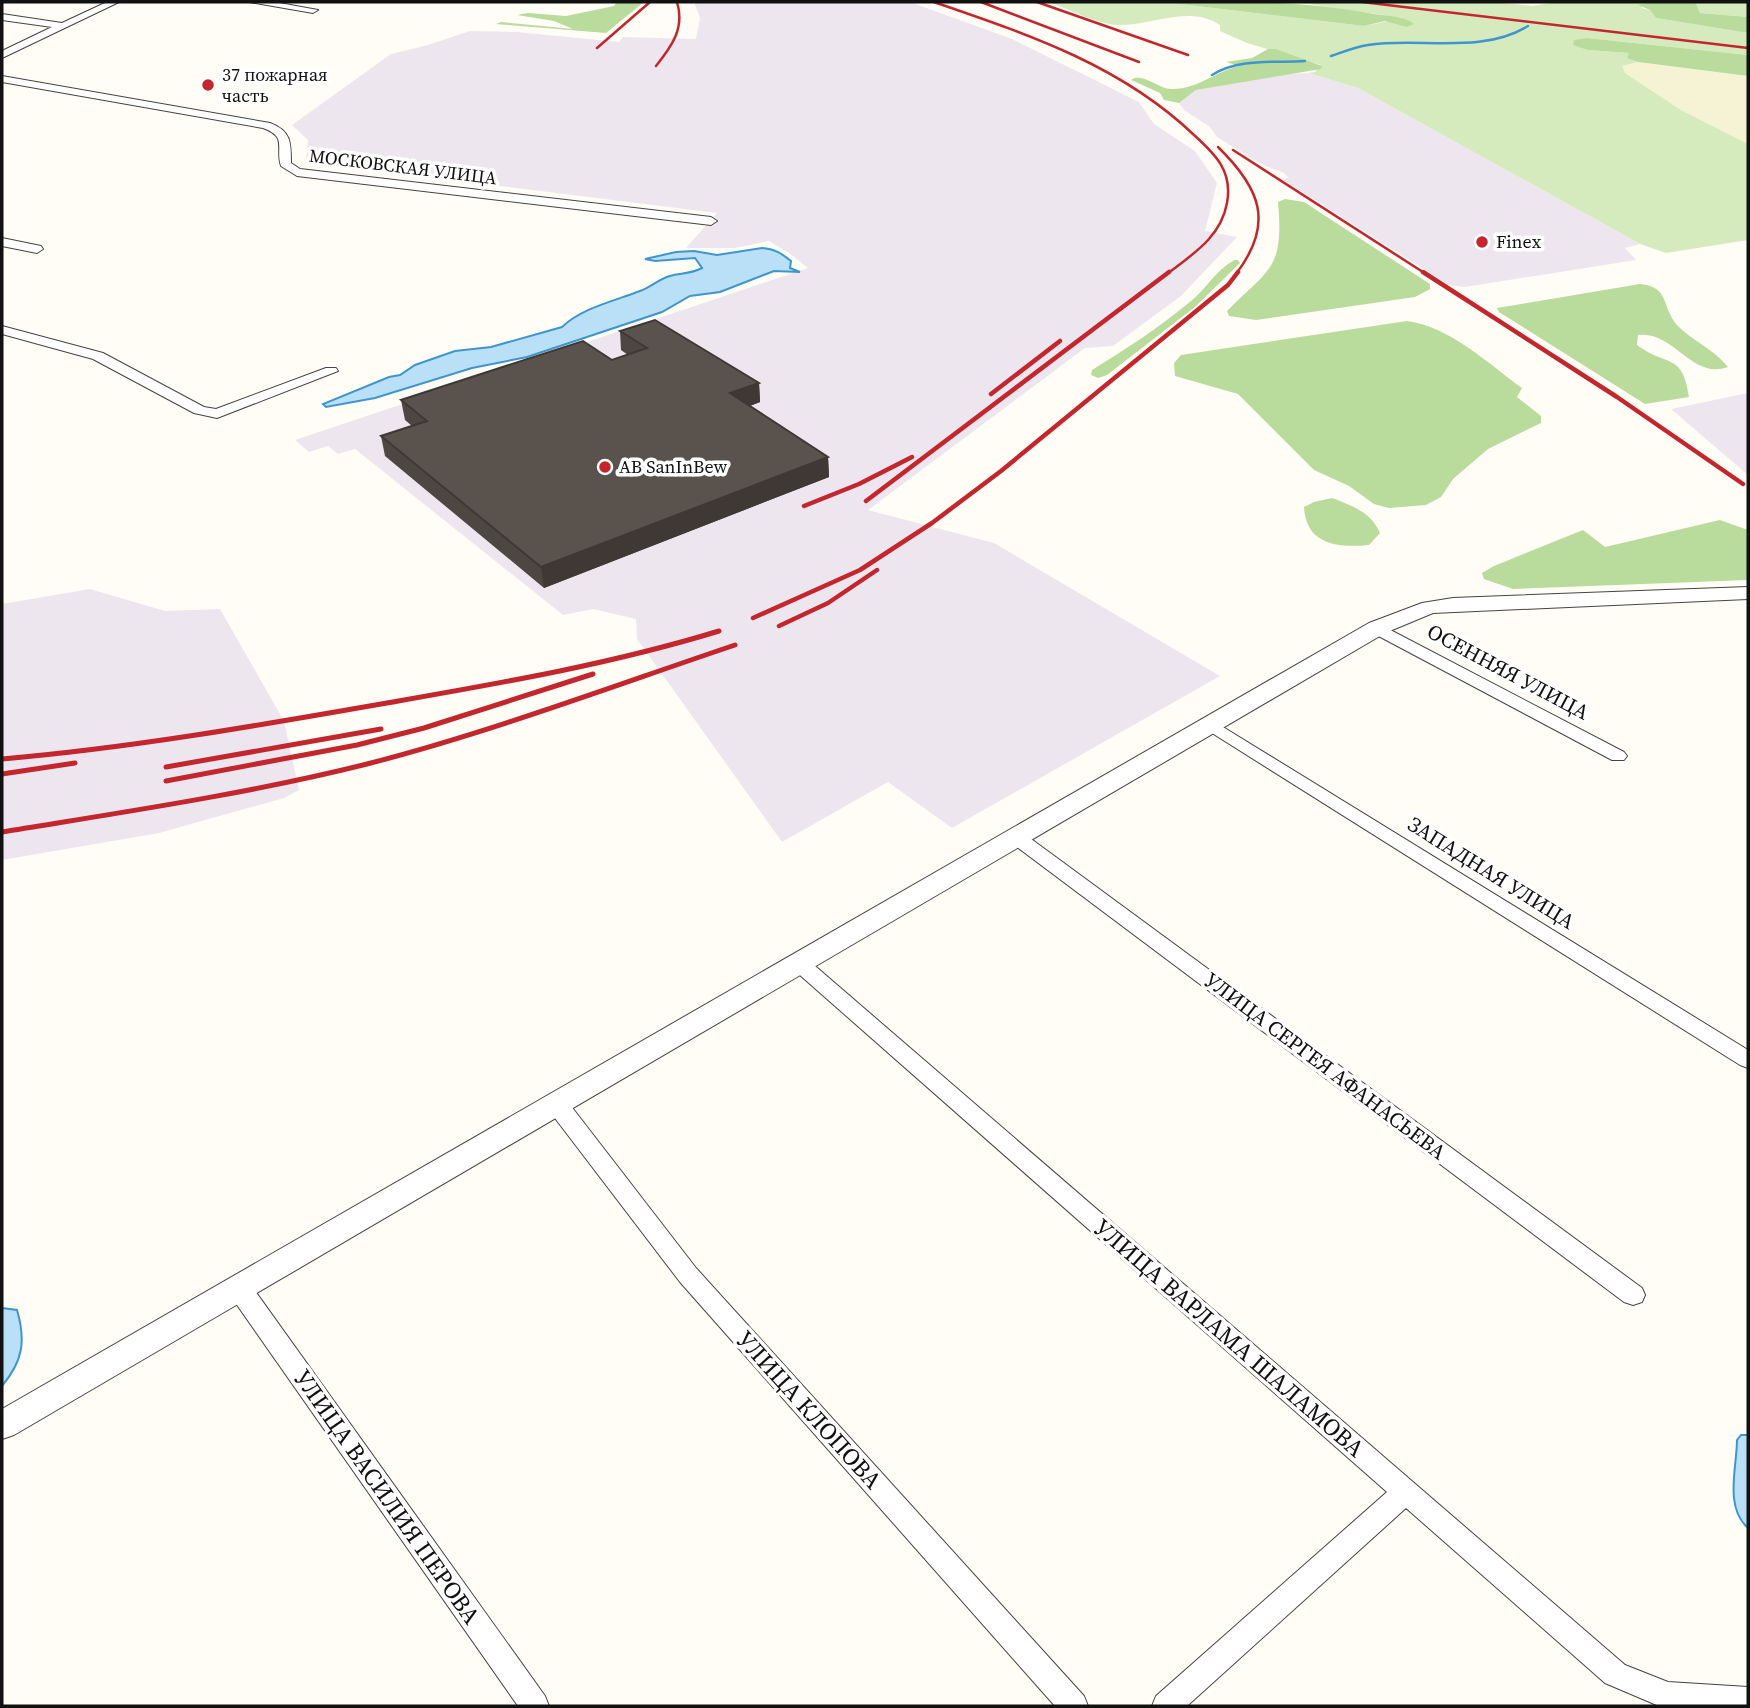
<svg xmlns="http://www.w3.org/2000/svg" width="1750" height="1708" font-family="'Source Serif 4',serif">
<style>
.industrial{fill:#eee6ef}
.farmland{fill:#f6f3d4}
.green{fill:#d5ebbd}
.forest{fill:#b9dc9c}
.water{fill:#b9e0f7;stroke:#3f96cf;stroke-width:2}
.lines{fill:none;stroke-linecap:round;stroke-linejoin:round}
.stream{stroke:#3f96cf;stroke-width:2.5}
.minor-casing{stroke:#444;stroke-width:2}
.tertiary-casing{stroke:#444;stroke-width:2}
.minor{fill:#fff;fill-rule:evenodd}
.tertiary{fill:#fff;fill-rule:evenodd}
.rail-far2{stroke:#c4262e;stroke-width:2.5}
.rail-far1{stroke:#c4262e;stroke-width:4.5}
.rail{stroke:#c4262e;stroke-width:5}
.wall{fill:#4d4742}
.shaded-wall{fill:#3f3936}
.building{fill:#5a524d;stroke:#3f3936;stroke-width:2}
.poi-dot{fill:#c4262e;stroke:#fff;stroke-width:2.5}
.labels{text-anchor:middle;stroke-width:7;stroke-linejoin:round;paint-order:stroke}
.far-poi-label{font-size:18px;fill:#111;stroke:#fff;text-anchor:start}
.far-street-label{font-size:18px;fill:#111;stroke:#fff}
.street-label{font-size:21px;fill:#111;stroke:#fff}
.near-street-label{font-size:24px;fill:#111;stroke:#fff}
</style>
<rect width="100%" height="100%" fill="#fffdf5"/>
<!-- industrial -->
<path class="industrial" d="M 694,2 L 910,2 L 1012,39 L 1139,102 L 1154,124 L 1195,151 L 1217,183 L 1205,231 L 1237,237 L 1181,296 L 1113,346 L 1085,348 L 868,510 L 994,543 L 1220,676 L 952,828 L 888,782 L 782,842 L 637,639 L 636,619 L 593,609 L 563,615 L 355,449 L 338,454 L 328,446 L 309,452 L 295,440 L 808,268 L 789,253 L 769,241 L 735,248 L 686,248 L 717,213 L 306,162 L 308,140 L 292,125 L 391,54 L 428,45 L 470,31 L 517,32 L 619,42 L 623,37 L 696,39 L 700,18 Z
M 1308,73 L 1358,88 L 1640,244 L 1625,248 L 1636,260 L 1465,287 L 1449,285 L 1282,179 L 1289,178 L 1284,173 L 1263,165 L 1217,137 L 1210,127 L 1184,110 L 1179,103 L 1196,90 L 1285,74 Z
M 1748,393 L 1748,475 L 1671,409 Z
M 90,589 L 165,611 L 220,609 L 284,721 L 299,790 L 284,798 L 159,833 L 2,860 L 2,604 Z"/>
<!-- farmland -->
<path class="farmland" d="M 1638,62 L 1748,76 L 1748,144 L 1681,110 L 1625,73 L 1621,66 L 1626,63 Z"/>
<!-- green -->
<path class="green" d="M 1048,2 L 1163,2 L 1364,26 L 1403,18 L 1295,2 L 1493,2 L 1533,6 L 1556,2 L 1650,2 L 1641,8 L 1650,10 L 1656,18 L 1748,33 L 1748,55 L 1587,38 L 1588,50 L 1629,53 L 1628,58 L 1638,62 L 1622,66 L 1625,73 L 1681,110 L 1748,144 L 1748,240 L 1666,253 L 1640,244 L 1358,88 L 1308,73 L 1315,72 L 1321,65 L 1247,43 L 1220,31 L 1220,25 C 1189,4 1151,26 1117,25 C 1097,24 1067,8 1048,2 Z
M 1693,2 L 1748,2 L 1748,17 L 1700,13 Z"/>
<!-- forest -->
<path class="forest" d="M 617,2 L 644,2 L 606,33 L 496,24 L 501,22 L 573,29 L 554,21 L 517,15 L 528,13 L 566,16 L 614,6 Z
M 1163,2 C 1237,2 1301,0 1374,14 C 1387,16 1403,15 1414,24 L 1407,27 L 1385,21 L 1364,26 Z
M 1650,2 L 1695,2 L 1700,13 L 1748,17 L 1748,33 L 1656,18 L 1650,10 L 1638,5 Z
M 1587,38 L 1748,55 L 1748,76 L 1638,62 L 1627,58 L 1629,53 L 1588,50 L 1573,45 L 1574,40 Z
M 1268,49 L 1276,49 L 1322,66 L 1321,69 L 1196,90 L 1179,103 L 1164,100 L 1160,93 L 1131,80 C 1143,72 1158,89 1171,89 C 1197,90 1216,71 1239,66 L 1226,62 L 1252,58 Z
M 1285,199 L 1304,202 L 1430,284 L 1430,289 L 1415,297 L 1256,320 L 1229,316 L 1227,311 C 1270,268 1284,269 1278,202 Z
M 1234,260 L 1238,260 L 1240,263 L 1195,307 L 1107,375 L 1098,378 L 1091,375 L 1092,370 C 1126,349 1160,327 1191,301 C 1207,288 1215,271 1234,260 Z
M 1640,284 C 1670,287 1661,306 1677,325 C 1692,341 1714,349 1728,367 C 1691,380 1674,330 1638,335 L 1637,345 C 1666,367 1683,352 1689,397 L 1645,404 L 1499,312 L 1497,308 Z
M 1407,321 C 1451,327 1487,363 1522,388 L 1517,397 L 1541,416 L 1541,423 L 1488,449 L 1453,479 L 1441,497 L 1426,505 L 1389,508 L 1374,504 L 1349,486 L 1314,470 L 1238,394 L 1175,376 L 1174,363 L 1181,355 Z
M 1332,498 C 1353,506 1371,512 1380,533 L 1369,545 C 1338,548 1306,545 1304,507 L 1314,502 Z
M 1720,520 L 1748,530 L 1748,580 L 1513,589 L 1484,579 L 1482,573 L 1494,566 L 1583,530 L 1605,547 Z"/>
<!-- water -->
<path class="water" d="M 762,248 C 775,249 781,253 791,261 L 790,268 L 800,272 L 774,271 L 720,292 L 690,296 L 662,312 L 527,357 L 472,368 L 375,398 L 326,407 L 323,404 L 389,377 L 400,375 L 415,365 L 455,351 L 491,347 L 562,327 C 582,308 614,301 640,291 C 651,287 659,279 670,276 C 681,273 691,274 702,268 L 695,258 L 655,261 L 645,259 L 676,252 L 694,251 L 717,255 Z
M 2,1308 L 17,1310 C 26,1341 23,1361 2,1386 Z
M 1741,1435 L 1748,1435 L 1748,1528 C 1724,1507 1737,1467 1737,1440 Z"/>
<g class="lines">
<!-- stream -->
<path class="stream" d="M 1331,56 C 1343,52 1355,47 1368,45 C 1419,37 1481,55 1528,26
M 1212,75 C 1239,58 1274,63 1305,61"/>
<!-- minor casing -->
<g class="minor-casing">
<path id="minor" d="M 107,2 L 119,2 L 2,58 L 2,51 L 52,27 L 2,20 L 2,14 L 62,23 Z
M 249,2 L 274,2 L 318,10 L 313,13 Z
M 2,76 L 270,123 C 291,131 291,142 291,163 L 300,169 L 711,217 L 717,221 L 711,225 L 297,176 L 281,166 C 275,148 288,137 263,128 L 2,82 Z
M 2,238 L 41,246 L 43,249 L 37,253 L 2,246 Z
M 2,326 L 103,353 L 204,407 L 216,409 L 326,368 L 336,368 L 338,371 L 217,418 L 194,413 L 93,359 L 2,334 Z
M 1377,623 L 1624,752 L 1627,756 L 1624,760 L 1612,760 L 1371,632 L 1369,628 L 1371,624 Z
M 1210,719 L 1748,1050 L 1748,1068 L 1740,1065 L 1204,728 L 1201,724 Z
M 1016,831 L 1023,833 L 1642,1288 L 1645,1295 L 1642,1302 L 1633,1305 L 1624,1302 L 1009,841 L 1006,837 L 1009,833 Z
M 800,957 L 807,959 L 1625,1665 L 1668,1682 L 1748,1687 L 1748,1706 L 1659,1706 L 1605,1683 L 1406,1508 L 1187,1706 L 1152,1706 L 1156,1696 L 1387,1492 L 793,969 L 790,964 L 793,959 Z
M 556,1095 L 564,1097 L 696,1268 L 1084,1696 L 1088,1706 L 1055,1706 L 680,1282 L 548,1109 L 545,1103 L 548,1097 Z
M 239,1278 L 248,1281 L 545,1696 L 549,1706 L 518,1706 L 230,1295 L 227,1288 L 230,1281 Z"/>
</g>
<!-- tertiary casing -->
<g class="tertiary-casing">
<path id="tertiary" d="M 1748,587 L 1748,599 L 1433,613 L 1385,633 L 14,1435 L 2,1439 L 2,1409 L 1369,623 L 1422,603 L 1453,598 Z"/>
</g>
<!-- minor -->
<use href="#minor" class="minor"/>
<!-- tertiary -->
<use href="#tertiary" class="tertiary"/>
<!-- rail-far2 -->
<path class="rail-far2" d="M 934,2 C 1027,34 1121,65 1194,135 C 1215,154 1233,171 1227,203 C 1221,237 1193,254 1167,274
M 981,2 L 1139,62
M 1037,2 L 1188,55
M 1362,2 L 1748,48
M 597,48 L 650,2
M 656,66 C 672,46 685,28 677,2
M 1218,147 C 1260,188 1275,223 1236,274
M 1233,150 L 1426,274"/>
<!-- rail-far1 -->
<path class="rail-far1" d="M 1423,272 L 1617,397 L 1743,484
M 991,394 L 1060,341
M 866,501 L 1169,272
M 804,506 L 859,484 L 912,457
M 753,618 L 860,570 L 932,523 L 1001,471 L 1228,285 L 1238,272
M 779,626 L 828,603 L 877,570"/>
<!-- rail -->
<path class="rail" d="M 2,759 C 130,748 255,726 381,704 C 495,684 608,665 719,631
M 166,767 L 381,729
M 2,774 L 75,763
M 166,781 L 357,745 L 424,728 L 593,674
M 2,832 C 124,812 247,794 367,764 C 491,732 613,686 735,645"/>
</g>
<!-- wall -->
<path class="wall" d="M 620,331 L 759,383 L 760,402 L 750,406 L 828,457 L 829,477 L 544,588 L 385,456 L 381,436 L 412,426 L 405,420 L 401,400 L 612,360 L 628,355 L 621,350 Z"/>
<!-- shaded-wall -->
<path class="shaded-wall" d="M 759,383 L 760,402 L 731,413 L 730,393 Z
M 828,457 L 829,477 L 544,588 L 541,567 Z"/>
<!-- building -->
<path class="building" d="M 655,320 L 759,383 L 730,393 L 828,457 L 541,567 L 381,436 L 427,421 L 401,400 L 583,341 L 612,360 L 647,348 L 620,331 Z"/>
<!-- markers -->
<g class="poi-dot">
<circle cx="208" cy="85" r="7"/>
<circle cx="1482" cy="242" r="7"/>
<circle cx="605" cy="467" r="7"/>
</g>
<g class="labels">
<!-- far-poi labels -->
<g class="far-poi-label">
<text x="222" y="81">37 пожарная<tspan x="222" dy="21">часть</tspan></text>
<text x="1496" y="248">Finex</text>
<text x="619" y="473">AB SanInBew</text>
</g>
<!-- far-street labels -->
<g class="far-street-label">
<text transform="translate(403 167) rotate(7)" y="6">МОСКОВСКАЯ УЛИЦА</text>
</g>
<!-- street labels -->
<g class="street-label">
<text transform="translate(1508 672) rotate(28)" y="7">ОСЕННЯЯ УЛИЦА</text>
<text transform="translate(1491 873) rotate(32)" y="7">ЗАПАДНАЯ УЛИЦА</text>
<text transform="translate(1325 1066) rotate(37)" y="7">УЛИЦА СЕРГЕЯ АФАНАСЬЕВА</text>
</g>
<!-- near-street labels -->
<g class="near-street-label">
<text transform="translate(1229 1338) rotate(41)" y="8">УЛИЦА ВАРЛАМА ШАЛАМОВА</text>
<text transform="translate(809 1410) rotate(48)" y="8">УЛИЦА КЛОПОВА</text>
<text transform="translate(387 1497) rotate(55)" y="8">УЛИЦА ВАСИЛИЯ ПЕРОВА</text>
</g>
</g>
<!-- border -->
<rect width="1750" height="1708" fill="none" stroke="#111111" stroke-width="7"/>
</svg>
